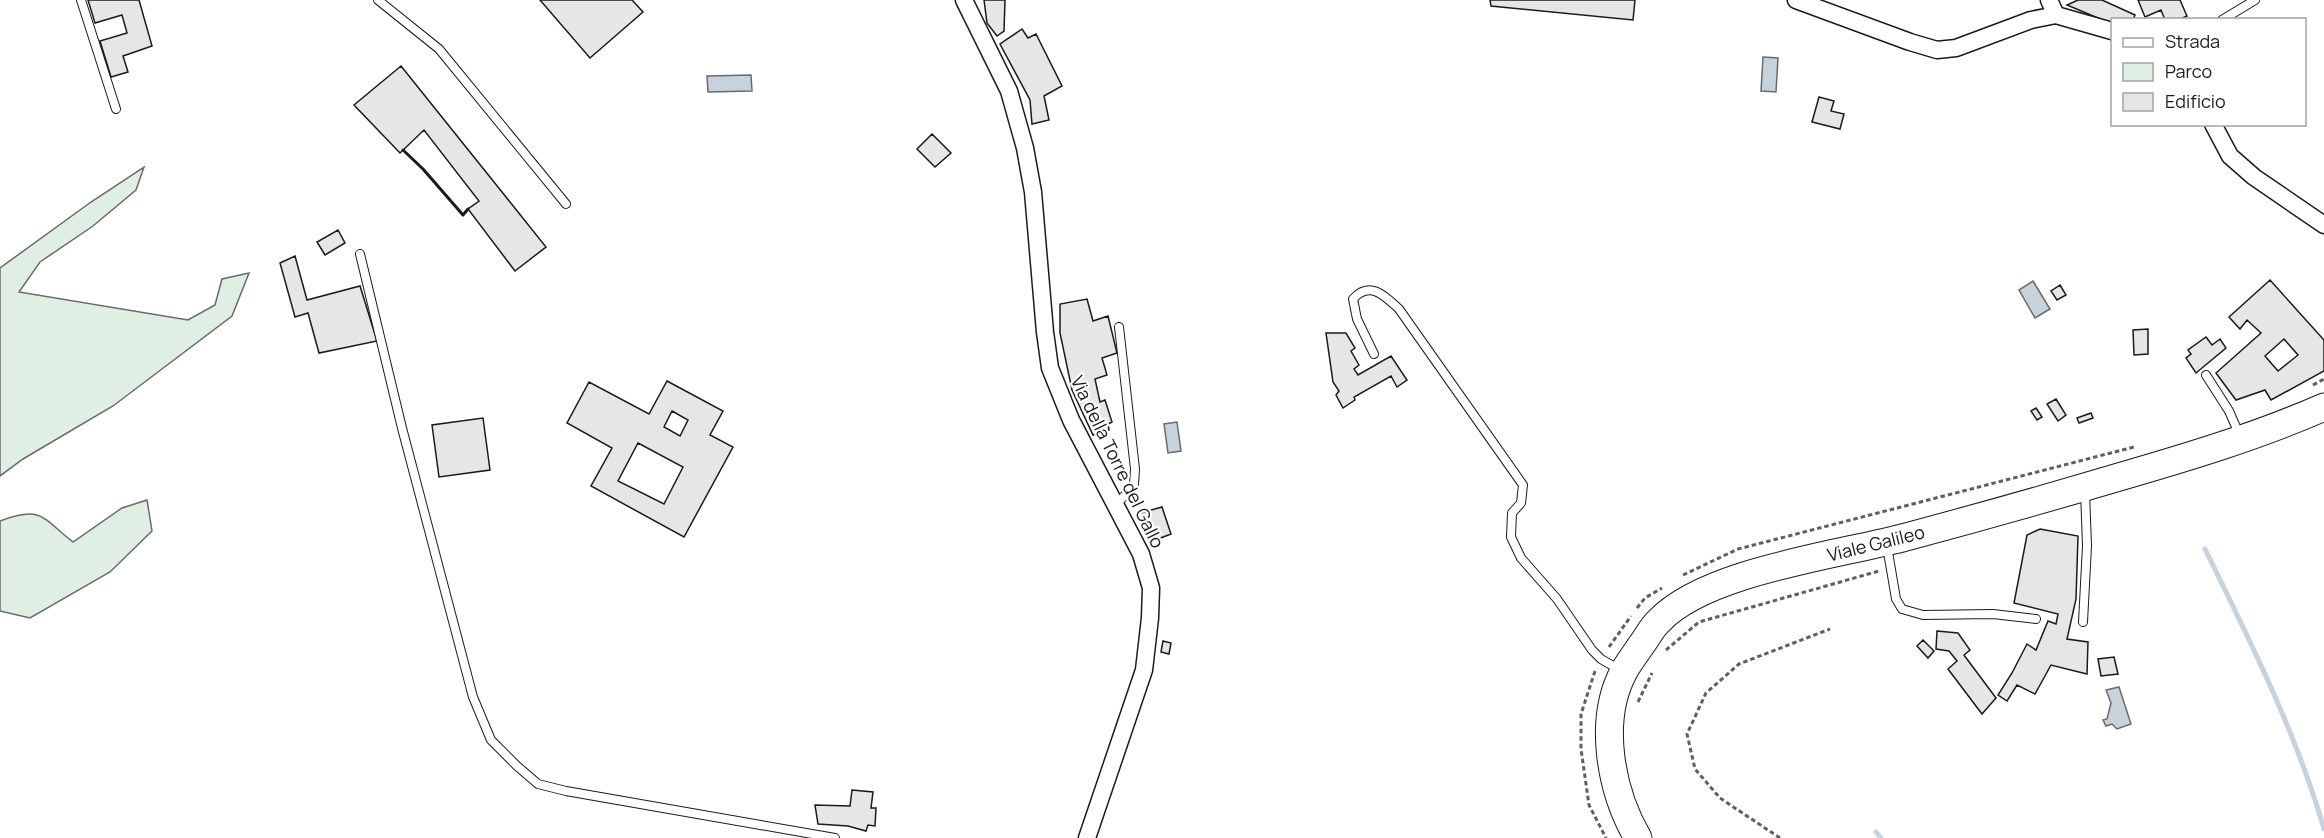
<svg xmlns="http://www.w3.org/2000/svg" width="2324" height="838" font-family="Manrope,sans-serif">
<style>
.green{fill:#e0efe3;stroke:#6a6a6a;stroke-width:1.5}
.water{fill:#c6d2dc;stroke:#6a6a6a;stroke-width:1.5}
.lines{fill:none;stroke-linecap:round;stroke-linejoin:round}
.stream{stroke:#c6d2dc;stroke-width:5}
.building{fill:#e6e6e6;stroke:#1a1a1a;stroke-width:1.5;fill-rule:evenodd}
.service-casing{stroke:#1a1a1a;stroke-width:10}
.minor-casing{stroke:#1a1a1a;stroke-width:19}
.primary-casing{stroke:#1a1a1a;stroke-width:29}
.path{stroke:#5f5f5f;stroke-width:3;stroke-dasharray:4.5 3;stroke-linecap:butt}
.service{stroke:#fff;stroke-width:8}
.minor{stroke:#fff;stroke-width:16}
.primary{stroke:#fff;stroke-width:27}
.wall{stroke:#1a1a1a;stroke-width:3}
.labels{text-anchor:middle;stroke-width:4.5;stroke-linejoin:round;paint-order:stroke}
.street-label{font-size:18px;fill:#1a1a1a;stroke:#fff}
</style>
<rect width="100%" height="100%" fill="#fff"/>
<!-- green -->
<path class="green" d="M 144,167 L 136,190 L 93,226 L 40,262 L 19,292 L 188,320 L 215,305 L 222,279 L 249,273 L 232,316 L 113,406 L 23,459 L 0,476 L 0,268 L 91,202 Z
M 147,500 L 152,531 L 110,572 L 30,618 L 0,611 L 0,521 C 42,505 42,518 73,542 L 122,508 Z"/>
<!-- water -->
<path class="water" d="M 1763,57 L 1778,58 L 1776,92 L 1761,91 Z
M 751,75 L 752,91 L 708,92 L 707,76 Z
M 2033,281 L 2050,309 L 2035,318 L 2019,290 Z
M 1177,422 L 1181,451 L 1168,453 L 1164,424 Z
M 2119,687 L 2131,724 L 2117,729 L 2112,724 L 2106,726 L 2103,720 L 2107,719 L 2111,703 L 2106,690 Z"/>
<g class="lines">
<!-- stream -->
<path class="stream" d="M 2205,549 C 2249,639 2296,732 2324,829
M 1876,832 L 1881,838"/>
</g>
<!-- building -->
<path class="building" d="M 88,0 L 139,0 L 152,46 L 123,56 L 128,72 L 111,77 L 100,41 L 127,33 L 122,15 L 95,23 Z
M 540,0 L 632,0 L 643,12 L 590,58 Z
M 984,0 L 1005,0 L 1004,31 L 997,36 L 987,23 Z
M 1490,0 L 1635,0 L 1633,20 L 1491,6 Z
M 2078,0 L 2102,0 L 2135,15 L 2133,20 L 2112,20 L 2112,24 L 2067,5 Z
M 2138,0 L 2180,0 L 2187,16 L 2178,20 L 2165,20 L 2161,10 L 2145,17 Z
M 1022,29 L 1028,38 L 1036,34 L 1062,86 L 1044,96 L 1049,120 L 1032,124 L 1030,100 L 1000,44 Z
M 401,66 L 546,247 L 515,271 L 468,209 L 479,201 L 424,130 L 400,153 L 354,105 Z
M 1819,97 L 1834,101 L 1831,111 L 1844,114 L 1840,129 L 1812,122 Z
M 932,134 L 951,153 L 935,167 L 917,149 Z
M 338,230 L 345,243 L 325,255 L 317,242 Z
M 295,256 L 307,300 L 360,286 L 377,341 L 319,353 L 308,313 L 295,317 L 280,263 Z
M 2270,280 L 2324,340 L 2324,371 L 2271,400 L 2265,390 L 2236,400 L 2216,373 L 2261,333 L 2247,320 L 2240,329 L 2229,317 ZM 2284,339 L 2298,355 L 2278,371 L 2265,356 Z
M 2060,285 L 2066,295 L 2057,300 L 2051,291 Z
M 1087,299 L 1093,321 L 1108,316 L 1117,353 L 1102,358 L 1107,375 L 1095,379 L 1100,402 L 1105,400 L 1112,422 L 1108,424 L 1109,430 L 1093,435 L 1072,390 L 1060,333 L 1060,304 Z
M 2148,329 L 2148,354 L 2134,355 L 2133,330 Z
M 1326,333 L 1346,333 L 1355,348 L 1351,351 L 1359,365 L 1354,369 L 1358,375 L 1391,356 L 1407,380 L 1397,387 L 1391,376 L 1354,397 L 1355,400 L 1343,408 L 1336,395 L 1339,391 L 1333,382 Z
M 2206,337 L 2212,345 L 2220,339 L 2226,348 L 2196,373 L 2186,358 L 2191,354 L 2188,350 Z
M 667,381 L 723,411 L 710,435 L 733,447 L 684,537 L 591,486 L 612,448 L 567,423 L 589,382 L 649,414 ZM 672,411 L 688,420 L 680,436 L 664,427 ZM 638,443 L 683,467 L 664,504 L 618,481 Z
M 2056,399 L 2066,415 L 2058,421 L 2047,404 Z
M 2036,408 L 2042,417 L 2037,420 L 2031,411 Z
M 2091,413 L 2093,418 L 2079,423 L 2077,418 Z
M 483,418 L 490,470 L 439,477 L 432,425 Z
M 1162,507 L 1171,534 L 1150,542 L 1137,514 Z
M 2040,529 L 2078,536 L 2076,599 L 2067,639 L 2088,642 L 2087,674 L 2051,665 L 2035,694 L 2017,685 L 2007,701 L 1998,695 L 2012,673 L 2027,644 L 2036,650 L 2048,621 L 2056,624 L 2058,614 L 2014,603 L 2027,535 Z
M 1937,631 L 1958,633 L 1970,650 L 1964,655 L 1996,698 L 1982,714 L 1948,669 L 1957,661 L 1949,651 L 1936,649 Z
M 1923,640 L 1934,651 L 1928,658 L 1917,646 Z
M 1163,641 L 1171,643 L 1169,654 L 1161,652 Z
M 2114,657 L 2118,674 L 2101,676 L 2098,659 Z
M 852,790 L 873,792 L 871,808 L 876,808 L 875,826 L 868,825 L 866,831 L 848,826 L 818,824 L 815,805 L 850,806 Z"/>
<g class="lines">
<!-- service casing -->
<g class="service-casing">
<path id="service" d="M 81,0 L 116,109
M 378,0 L 439,49 L 566,204
M 2222,20 L 2255,0
M 360,254 L 402,428 L 473,697 L 491,740 L 517,766 L 538,784 L 566,791 L 835,838
M 1374,354 L 1357,319 L 1353,299 C 1370,280 1385,296 1399,309 L 1523,485 L 1521,503 L 1512,513 L 1511,537 L 1521,558 L 1557,599 L 1592,650 L 1601,659 L 1620,670
M 2206,375 L 2229,411 L 2240,436
M 1116,505 L 1134,485 L 1135,469 L 1119,327
M 1887,546 L 1896,599 L 1902,609 L 1923,615 L 1993,614 L 2036,619
M 2083,622 L 2087,546 L 2085,491"/>
</g>
<!-- minor casing -->
<g class="minor-casing">
<path id="minor" d="M 964,0 L 1009,91 L 1025,148 L 1033,192 L 1045,332 L 1050,368 L 1071,420 L 1141,554 L 1151,588 L 1150,618 L 1144,670 L 1087,838
M 1796,0 L 1910,42 L 1937,50 L 1956,48 L 2031,20 L 2056,15
M 2049,0 L 2056,15 L 2112,31
M 2213,124 L 2230,156 L 2254,177 L 2324,225"/>
</g>
<!-- primary casing -->
<g class="primary-casing">
<path id="primary" d="M 1638,838 C 1611,792 1597,721 1624,671 C 1629,662 1636,653 1642,644 C 1648,636 1652,627 1659,621 C 1706,571 1839,555 1906,537 C 1977,518 2048,498 2119,477 C 2188,457 2258,436 2324,407"/>
</g>
<!-- path -->
<path class="path" d="M 2313,385 L 2324,379
M 1683,575 L 1738,549 L 2134,447
M 1637,608 L 1645,598 L 1662,588
M 1609,647 L 1631,616
M 1666,650 L 1699,622 L 1879,571
M 1595,671 L 1581,714 L 1581,749 L 1589,805 L 1606,838
M 1638,702 L 1652,673
M 1780,838 L 1720,798 L 1695,769 L 1687,734 L 1706,693 L 1739,664 L 1830,629"/>
<!-- service -->
<use href="#service" class="service"/>
<!-- minor -->
<use href="#minor" class="minor"/>
<!-- primary -->
<use href="#primary" class="primary"/>
<!-- wall -->
<path class="wall" d="M 403,150 L 423,169 L 463,215 L 468,209"/>
</g>
<g class="labels">
<!-- street labels -->
<g class="street-label">
<text transform="translate(1117 462) rotate(64)" y="6">Via della Torre del Gallo</text>
<text transform="translate(1876 544) rotate(-14)" y="6">Viale Galileo</text>
</g>
</g>
<!-- legend -->
<rect x="2111" y="18" width="195" height="108" fill="#ffffff" stroke="#a3a3a3" stroke-width="1.5"/>
<rect x="2123" y="38" width="30" height="9" fill="#ffffff" stroke="#a3a3a3" stroke-width="1.5"/>
<text x="2165" y="48" font-size="18" fill="#1a1a1a">Strada</text>
<rect x="2123" y="63" width="30" height="18" fill="#e0efe3" stroke="#a3a3a3" stroke-width="1.5"/>
<text x="2165" y="78" font-size="18" fill="#1a1a1a">Parco</text>
<rect x="2123" y="93" width="30" height="18" fill="#e6e6e6" stroke="#a3a3a3" stroke-width="1.5"/>
<text x="2165" y="108" font-size="18" fill="#1a1a1a">Edificio</text>
</svg>
